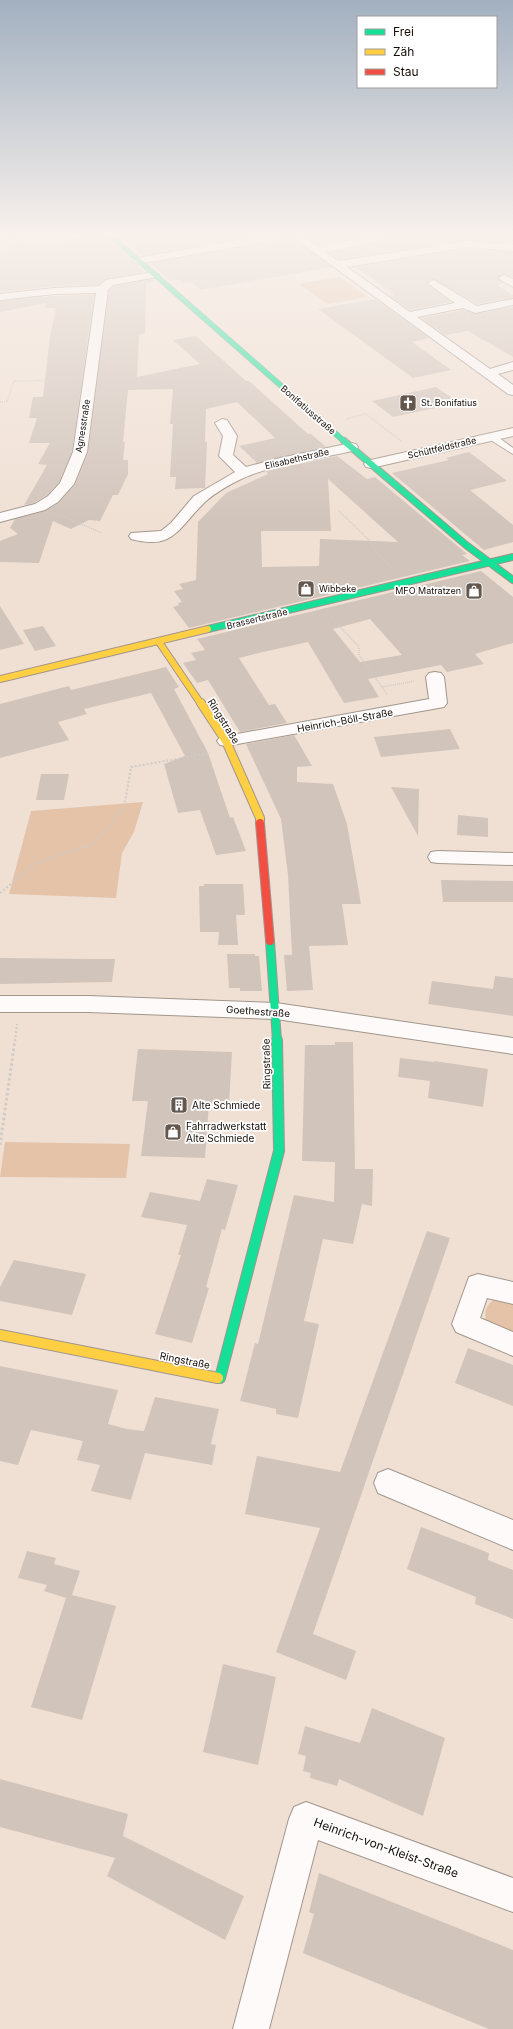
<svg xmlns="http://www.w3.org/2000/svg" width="513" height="2029" font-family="Inter,sans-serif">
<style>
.green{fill:#e4c3a9}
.building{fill:#d1c4bb;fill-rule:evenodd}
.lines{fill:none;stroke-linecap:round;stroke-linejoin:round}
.lane-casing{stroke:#a1968c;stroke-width:2}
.street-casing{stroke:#a1968c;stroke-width:2}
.fast-far3-casing{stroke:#a1968c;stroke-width:6}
.fast-far2-casing{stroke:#a1968c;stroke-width:8}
.fast-far1-casing{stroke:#a1968c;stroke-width:10}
.fast-casing{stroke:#a1968c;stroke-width:12}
.slow-far2-casing{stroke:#a1968c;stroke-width:8}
.slow-far1-casing{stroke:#a1968c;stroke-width:10}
.slow-casing{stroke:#a1968c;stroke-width:12}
.jam-casing{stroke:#a1968c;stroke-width:10}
.path-far2{stroke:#d0cbc7;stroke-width:1.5;stroke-dasharray:1 1;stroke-linecap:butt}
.path-far1{stroke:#d0cbc7;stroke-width:2;stroke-dasharray:2 2;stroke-linecap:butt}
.path{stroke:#d0cbc7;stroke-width:3;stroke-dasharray:2.5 2.5;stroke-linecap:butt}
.lane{fill:#fdfaf9;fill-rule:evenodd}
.street{fill:#fdfaf9;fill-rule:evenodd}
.fast-far3{stroke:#16e098;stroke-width:5}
.fast-far2{stroke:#16e098;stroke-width:6}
.fast-far1{stroke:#16e098;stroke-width:8}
.fast{stroke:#16e098;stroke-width:10}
.slow-far2{stroke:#ffcf43;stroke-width:6}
.slow-far1{stroke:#ffcf43;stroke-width:8}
.slow{stroke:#ffcf43;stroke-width:10}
.jam{stroke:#f24e42;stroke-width:8}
.labels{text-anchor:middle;stroke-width:3.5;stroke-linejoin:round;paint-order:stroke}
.far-poi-label{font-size:9px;fill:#170d06;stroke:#fff;text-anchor:start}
.far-street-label{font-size:9px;fill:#170d06;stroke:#fff}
.street-label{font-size:10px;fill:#170d06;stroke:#fff}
.poi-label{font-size:10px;fill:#170d06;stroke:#fff;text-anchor:start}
.near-street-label{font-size:12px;fill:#170d06;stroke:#fff}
</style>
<rect width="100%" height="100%" fill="#f0e0d4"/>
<!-- green -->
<path class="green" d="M 339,277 L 367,297 L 328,304 L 299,284 Z
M 143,802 L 134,832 L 122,853 L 116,898 L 9,894 L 31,811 Z
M 5,1142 L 130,1144 L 126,1178 L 0,1177 Z
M 496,1298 L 513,1300 L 513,1339 L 487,1326 C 484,1313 484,1306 496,1298 Z"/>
<!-- building -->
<path class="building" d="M 81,237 L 106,237 L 144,272 L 106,279 L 98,285 L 55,286 L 0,292 L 0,252 L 12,250 L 5,242 L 26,239 L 31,245 Z
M 122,237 L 244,237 L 143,256 Z
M 282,237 L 292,237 L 332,267 L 201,290 L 191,282 L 183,283 L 179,280 L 171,281 L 151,263 L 276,241 Z
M 308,237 L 358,237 L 318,245 Z
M 383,237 L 513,237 L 513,243 L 468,240 L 339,259 L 329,253 L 377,243 L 383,240 Z
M 468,249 L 513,252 L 513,277 L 503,274 L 497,278 L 504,283 L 497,285 L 513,295 L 513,298 L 477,304 L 433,279 L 427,282 L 427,284 L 451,302 L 410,310 L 390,296 L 395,295 L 392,292 L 355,267 Z
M 152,279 L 155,282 L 146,283 L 145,333 L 139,335 L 137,377 L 200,364 L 173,340 L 196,336 L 246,381 L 249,381 L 308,434 L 311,434 L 326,447 L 257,463 L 239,446 L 275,438 L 237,402 L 206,409 L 205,442 L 207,442 L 205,488 L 175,489 L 176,477 L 170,477 L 173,424 L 170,424 L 173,389 L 128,390 L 123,442 L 125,442 L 123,460 L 128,460 L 128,474 L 118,495 L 113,495 L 100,521 L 89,520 L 71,529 L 53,521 L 39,563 L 0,562 L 0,541 L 18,534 L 10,528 L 15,519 L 45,511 L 59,503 L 75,485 L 88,453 L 109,291 L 114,286 Z
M 94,295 L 72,452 L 59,482 L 47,495 L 34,503 L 24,505 L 47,465 L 38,464 L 50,443 L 29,443 L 37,418 L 29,418 L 33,397 L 43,397 L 50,336 L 56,308 L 45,308 L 46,303 L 0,312 L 0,301 L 55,296 Z
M 375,299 L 429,338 L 412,342 L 451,370 L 413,378 L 318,309 Z
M 513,307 L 513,357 L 468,331 L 445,335 L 421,318 L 463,310 L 475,314 Z
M 436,387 L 459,403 L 393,417 L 372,401 Z
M 469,452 L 507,481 L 470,490 L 513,525 L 513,542 L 484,550 L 392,473 L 449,460 L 446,458 Z
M 337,456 L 367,479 L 375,477 L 467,554 L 462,555 L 470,561 L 189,628 L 173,607 L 179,605 L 178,603 L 182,602 L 174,591 L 183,589 L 179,584 L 196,580 L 198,522 L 202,518 L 226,493 L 268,474 L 266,471 ZM 328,479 L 398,542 L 320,539 L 319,566 L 262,567 L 261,531 L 331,531 Z
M 481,571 L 513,597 L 513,643 L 475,654 L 484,664 L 447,672 L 441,665 L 368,679 L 379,697 L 344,703 L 308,642 L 263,652 L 239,658 L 269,705 L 275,704 L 287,723 L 240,732 L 208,680 L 197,683 L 183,663 L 196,660 L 191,653 L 205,650 L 197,639 ZM 370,619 L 402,655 L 360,662 L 333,629 Z
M 0,606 L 24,644 L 0,650 Z
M 43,626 L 56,646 L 35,651 L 23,630 Z
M 166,667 L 179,687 L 174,689 L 208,753 L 230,818 L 233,817 L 246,851 L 216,855 L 200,810 L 178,813 L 164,764 L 185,756 L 151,693 L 84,709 L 87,714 L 58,722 L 69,740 L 0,758 L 0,704 L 69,686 L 71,690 Z
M 450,729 L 460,749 L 381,757 L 374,737 Z
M 294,735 L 312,766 L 297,767 L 297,782 L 333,784 L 347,824 L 361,904 L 342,904 L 348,945 L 309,946 L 313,990 L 287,991 L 284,955 L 292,955 L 288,875 L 281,819 L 246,744 Z
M 41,774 L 69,774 L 64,800 L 36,800 Z
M 391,787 L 419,789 L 418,836 Z
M 458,815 L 488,818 L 488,837 L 457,835 Z
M 441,880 L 513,881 L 513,902 L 443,902 Z
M 204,884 L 243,884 L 245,915 L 236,915 L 238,945 L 218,945 L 219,932 L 200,932 L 199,886 L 204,886 Z
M 227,954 L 255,954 L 255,956 L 259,956 L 262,991 L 240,991 L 240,988 L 229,988 Z
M 0,958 L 90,959 L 115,959 L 112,982 L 0,984 Z
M 495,976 L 513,978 L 513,1016 L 428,1004 L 432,981 L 493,989 Z
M 335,1042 L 353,1042 L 355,1169 L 373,1169 L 372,1206 L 362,1204 L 353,1244 L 323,1239 L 304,1321 L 319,1324 L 298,1418 L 276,1414 L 276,1409 L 240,1401 L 255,1343 L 258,1344 L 294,1195 L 334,1202 L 335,1162 L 302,1161 L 305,1045 L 335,1045 Z
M 138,1049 L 232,1052 L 229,1104 L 209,1103 L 205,1158 L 141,1156 L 148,1101 L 132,1101 Z
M 400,1058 L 434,1062 L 434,1061 L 488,1069 L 483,1107 L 428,1098 L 430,1081 L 398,1077 Z
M 207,1179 L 238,1185 L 225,1230 L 222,1229 L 206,1287 L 209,1288 L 192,1343 L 155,1334 L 181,1255 L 178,1255 L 187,1225 L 141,1217 L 150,1192 L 200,1201 Z
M 427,1231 L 450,1238 L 313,1634 L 356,1651 L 346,1680 L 276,1652 L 320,1528 L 245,1514 L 257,1456 L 340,1472 Z
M 14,1260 L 86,1274 L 72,1315 L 0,1301 L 0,1287 Z
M 468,1348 L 513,1365 L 513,1406 L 455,1383 Z
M 0,1366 L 118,1390 L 108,1424 L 127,1429 L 144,1431 L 155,1397 L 219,1409 L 211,1444 L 216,1445 L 212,1465 L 145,1453 L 131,1500 L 91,1491 L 100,1465 L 77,1460 L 83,1441 L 31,1430 L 18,1465 L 0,1461 Z
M 421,1527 L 489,1553 L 488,1560 L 513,1570 L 513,1619 L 475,1604 L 476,1597 L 407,1569 Z
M 27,1551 L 56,1558 L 54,1564 L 80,1571 L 72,1595 L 116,1606 L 82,1720 L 31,1707 L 66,1598 L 44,1591 L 47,1585 L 18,1578 Z
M 223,1664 L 276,1677 L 258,1765 L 203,1752 Z
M 372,1708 L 445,1738 L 423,1816 L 339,1779 L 337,1786 L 310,1778 L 311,1773 L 303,1771 L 306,1756 L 298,1754 L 305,1726 L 360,1743 Z
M 0,1779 L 128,1814 L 123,1836 L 244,1896 L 225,1940 L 107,1876 L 115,1858 L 0,1827 Z
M 319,1873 L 513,1950 L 513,2029 L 489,2029 L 303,1953 L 314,1914 L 309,1912 Z"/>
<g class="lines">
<!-- lane casing -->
<g class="lane-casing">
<path id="lane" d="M 489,435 L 495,435 L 513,448 L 513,454 L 489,439 Z"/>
</g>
<!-- street casing -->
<g class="street-casing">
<path id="street" d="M 0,237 L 16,237 L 0,242 Z
M 255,237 L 281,237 L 276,240 L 138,264 L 133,261 L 138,258 Z
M 293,237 L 305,237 L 318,247 L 368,237 L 381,237 L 382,239 L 377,242 L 325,252 L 339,261 L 468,241 L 513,245 L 513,251 L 468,247 L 347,267 L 410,312 L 455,303 L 430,285 L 428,283 L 434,280 L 477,306 L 513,299 L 513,305 L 475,313 L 463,308 L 417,317 L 490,369 L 513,362 L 513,370 L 498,374 L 513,385 L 513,395 L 508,394 Z
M 153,272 L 159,275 L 157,277 L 113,285 L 108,290 L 87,452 L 74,484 L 58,502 L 45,510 L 0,522 L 0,513 L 35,504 L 48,496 L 60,483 L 73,452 L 96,293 L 55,294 L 0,300 L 0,294 L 55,288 L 99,286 L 106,280 Z
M 504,275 L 513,279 L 513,287 L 498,278 Z
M 222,419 L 227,420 L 237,436 L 233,455 L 246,467 L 280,458 L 351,443 L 356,444 L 358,447 L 356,450 C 316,460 272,463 235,482 C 224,488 210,496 202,505 C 177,530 173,550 131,539 L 129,536 L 131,533 L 161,531 L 171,523 L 194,496 L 235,472 L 219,456 L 223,436 L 215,423 Z
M 513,428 L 513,436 L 371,468 L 366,467 L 364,464 L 366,461 L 371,460 Z
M 435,672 L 441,673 L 444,677 L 447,703 L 444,707 L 226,746 L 220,745 L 217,741 L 220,737 L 226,736 L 429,699 L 426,677 L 429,673 Z
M 438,851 L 513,853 L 513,865 L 438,863 L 431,862 L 428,857 L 431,852 Z
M 0,996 L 88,996 L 276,1003 L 513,1038 L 513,1054 L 276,1019 L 88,1012 L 0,1012 Z
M 478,1274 L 513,1282 L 513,1304 L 487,1298 L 480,1318 L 513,1332 L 513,1356 L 456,1332 L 452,1324 L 469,1277 Z
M 388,1469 L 513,1520 L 513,1550 L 378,1493 L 374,1483 L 378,1473 Z
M 306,1802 L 513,1878 L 513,1912 L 318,1840 L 269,2029 L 233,2029 L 289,1819 L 294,1807 Z"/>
</g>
<!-- fast-far3 casing -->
<g class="fast-far3-casing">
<path id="fast-far3" d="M 112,237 L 345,442"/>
</g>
<!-- fast-far2 casing -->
<g class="fast-far2-casing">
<path id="fast-far2" d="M 344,441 L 466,545 L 513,580
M 208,629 L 513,557"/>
</g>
<!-- fast-far1 casing -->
<g class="fast-far1-casing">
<path id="fast-far1" d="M 270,941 L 277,1041"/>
</g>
<!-- fast casing -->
<g class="fast-casing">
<path id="fast" d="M 218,1378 L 220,1378 L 279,1151 L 277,1040"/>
</g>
<!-- slow-far2 casing -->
<g class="slow-far2-casing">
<path id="slow-far2" d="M 159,642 L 201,704
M 0,679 L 208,629"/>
</g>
<!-- slow-far1 casing -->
<g class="slow-far1-casing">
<path id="slow-far1" d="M 201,703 L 226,741 L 260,818 L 260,823"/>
</g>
<!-- slow casing -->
<g class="slow-casing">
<path id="slow" d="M 0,1335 L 218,1378"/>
</g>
<!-- jam casing -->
<g class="jam-casing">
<path id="jam" d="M 260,823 L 270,941"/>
</g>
<!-- path-far2 -->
<path class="path-far2" d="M 412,269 L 421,275
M 0,402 L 7,402 L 14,381 L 71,380
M 346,419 L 366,414 L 401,441
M 339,511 L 369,540 L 376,552 L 393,569
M 60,515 L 102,533
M 331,617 L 359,647 L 359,655 L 382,687
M 387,694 L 382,687 L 415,681"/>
<!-- path-far1 -->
<path class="path-far1" d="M 0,893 L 36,863 L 93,844 L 124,808 L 131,767 L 210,753
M 15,1041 L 17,1024"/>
<!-- path -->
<path class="path" d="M 0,1145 L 15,1040"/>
<!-- lane -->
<use href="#lane" class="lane"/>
<!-- street -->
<use href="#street" class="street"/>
<!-- fast-far3 -->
<use href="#fast-far3" class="fast-far3"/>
<!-- fast-far2 -->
<use href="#fast-far2" class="fast-far2"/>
<!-- fast-far1 -->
<use href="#fast-far1" class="fast-far1"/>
<!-- fast -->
<use href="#fast" class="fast"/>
<!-- slow-far2 -->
<use href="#slow-far2" class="slow-far2"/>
<!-- slow-far1 -->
<use href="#slow-far1" class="slow-far1"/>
<!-- slow -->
<use href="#slow" class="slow"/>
<!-- jam -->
<use href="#jam" class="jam"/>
</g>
<!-- sky -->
<linearGradient id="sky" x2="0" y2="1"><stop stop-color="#a2b0c0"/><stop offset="0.45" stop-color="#f8f1ec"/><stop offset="1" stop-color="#f8f1ec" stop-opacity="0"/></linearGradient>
<rect width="513" height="521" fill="url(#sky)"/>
<!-- icons -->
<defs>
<g id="church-square" transform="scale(0.9)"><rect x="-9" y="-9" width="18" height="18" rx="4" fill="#63574e" stroke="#fff"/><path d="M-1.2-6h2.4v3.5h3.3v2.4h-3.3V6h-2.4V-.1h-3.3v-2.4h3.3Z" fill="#fff"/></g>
<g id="shop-square" transform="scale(0.9)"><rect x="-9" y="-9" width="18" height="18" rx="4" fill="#63574e" stroke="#fff"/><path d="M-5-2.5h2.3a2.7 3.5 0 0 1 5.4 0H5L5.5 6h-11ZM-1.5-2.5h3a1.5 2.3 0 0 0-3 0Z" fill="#fff"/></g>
<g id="building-square" transform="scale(0.9)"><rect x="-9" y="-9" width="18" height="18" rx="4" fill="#63574e" stroke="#fff"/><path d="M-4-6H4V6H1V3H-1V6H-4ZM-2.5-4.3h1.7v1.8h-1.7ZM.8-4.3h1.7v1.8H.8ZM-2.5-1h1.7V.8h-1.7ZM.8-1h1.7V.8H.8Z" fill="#fff"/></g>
</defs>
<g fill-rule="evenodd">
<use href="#church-square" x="408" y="403"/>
<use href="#shop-square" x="306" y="589"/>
<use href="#shop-square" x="474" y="591"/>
<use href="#building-square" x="179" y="1105"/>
<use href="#shop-square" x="173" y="1132"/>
</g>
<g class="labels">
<!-- far-poi labels -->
<g class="far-poi-label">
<text x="421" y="406">St. Bonifatius</text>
<text x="319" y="592">Wibbeke</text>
<text x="461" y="594" text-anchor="end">MFO Matratzen</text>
</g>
<!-- far-street labels -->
<g class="far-street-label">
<text transform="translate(308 410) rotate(41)" y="3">Bonifatiusstraße</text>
<text transform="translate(83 426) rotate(-81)" y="3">Agnesstraße</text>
<text transform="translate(442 448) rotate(-13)" y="3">Schüttfeldstraße</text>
<text transform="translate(297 459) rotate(-13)" y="3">Elisabethstraße</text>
<text transform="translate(257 619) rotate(-14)" y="3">Brassertstraße</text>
</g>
<!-- street labels -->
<g class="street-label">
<text transform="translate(345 720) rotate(-10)" y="4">Heinrich-Böll-Straße</text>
<text transform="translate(224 721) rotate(58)" y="4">Ringstraße</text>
<text transform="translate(258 1011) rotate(4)" y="4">Goethestraße</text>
<text transform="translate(266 1064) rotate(-91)" y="4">Ringstraße</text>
<text transform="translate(185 1360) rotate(11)" y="4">Ringstraße</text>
</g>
<!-- poi labels -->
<g class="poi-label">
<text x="192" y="1109">Alte Schmiede</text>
<text x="186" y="1130">Fahrradwerkstatt<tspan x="186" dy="12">Alte Schmiede</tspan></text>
</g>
<!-- near-street labels -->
<g class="near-street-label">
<text transform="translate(386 1848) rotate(20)" y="4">Heinrich-von-Kleist-Straße</text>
</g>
</g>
<!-- legend -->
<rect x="357" y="16" width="140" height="72" fill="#ffffff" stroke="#a29e9b"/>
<rect x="365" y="29" width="20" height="6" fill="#16e098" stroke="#a29e9b"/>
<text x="393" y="36" font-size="12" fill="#170d06">Frei</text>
<rect x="365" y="49" width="20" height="6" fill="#ffcf43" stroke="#a29e9b"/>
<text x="393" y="56" font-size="12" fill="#170d06">Zäh</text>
<rect x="365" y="69" width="20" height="6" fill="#f24e42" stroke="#a29e9b"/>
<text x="393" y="76" font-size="12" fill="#170d06">Stau</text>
</svg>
